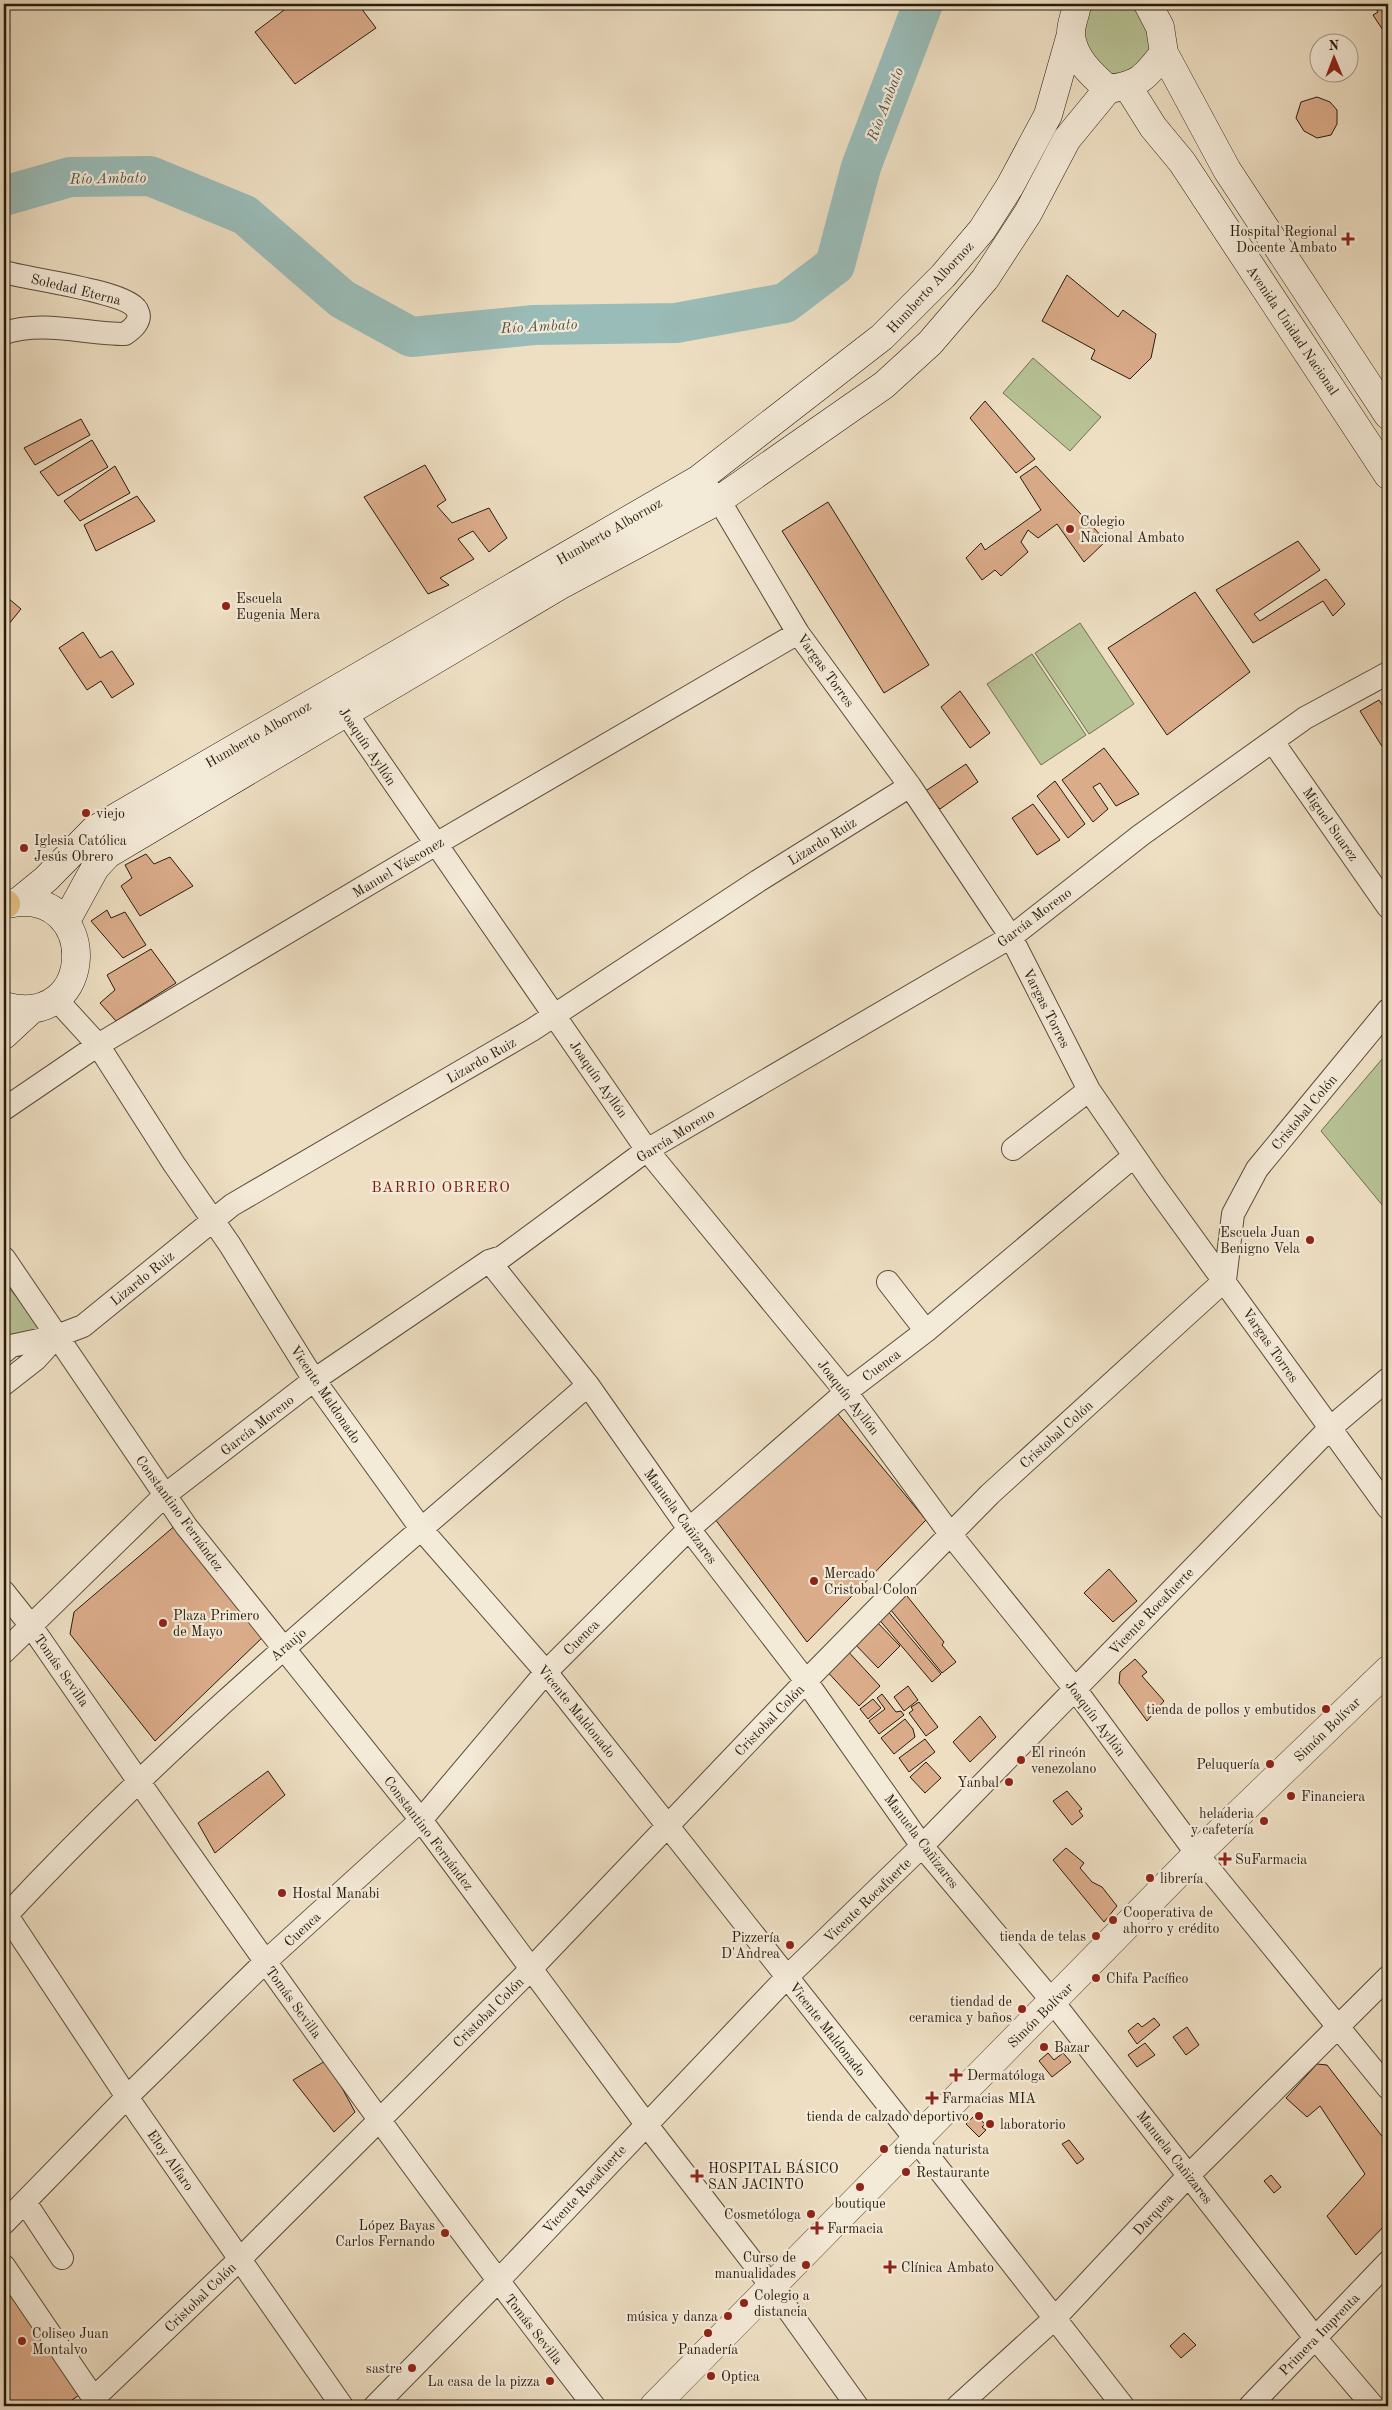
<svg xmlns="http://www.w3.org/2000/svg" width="1392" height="2410" font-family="'Old Standard TT',serif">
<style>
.green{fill:#b7c295;stroke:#6f6f51}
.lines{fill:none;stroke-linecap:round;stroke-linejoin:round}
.river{stroke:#9abcb8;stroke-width:40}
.building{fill:#dbac8a;stroke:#271c0d}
.minor-casing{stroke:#594d3a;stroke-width:24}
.tertiary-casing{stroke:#594d3a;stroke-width:29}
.secondary-casing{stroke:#271c0d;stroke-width:29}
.primary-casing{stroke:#271c0d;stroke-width:29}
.minor{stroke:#f4ead8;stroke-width:22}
.tertiary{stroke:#f4ead8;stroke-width:28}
.secondary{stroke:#f4ead8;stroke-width:28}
.primary{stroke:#e7c082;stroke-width:28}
.poi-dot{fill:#8f2418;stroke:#f4ead8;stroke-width:2}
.labels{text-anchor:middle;stroke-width:4.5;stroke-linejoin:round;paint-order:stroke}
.poi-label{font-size:14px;fill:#271c0d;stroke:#f4ead8;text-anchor:start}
.street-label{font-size:14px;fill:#271c0d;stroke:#f4ead8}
.water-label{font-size:15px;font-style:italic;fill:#4f5449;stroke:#f4ead8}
.neighbourhood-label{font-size:15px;letter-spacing:1px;fill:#7a1f14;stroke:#f4ead8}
</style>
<rect width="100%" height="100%" fill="#eedfc3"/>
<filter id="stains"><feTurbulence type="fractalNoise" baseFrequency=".004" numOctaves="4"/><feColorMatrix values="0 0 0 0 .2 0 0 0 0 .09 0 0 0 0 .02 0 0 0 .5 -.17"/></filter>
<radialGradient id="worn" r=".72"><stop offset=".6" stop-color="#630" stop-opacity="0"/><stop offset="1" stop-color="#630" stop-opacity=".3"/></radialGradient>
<!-- green -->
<path class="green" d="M 1095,4 L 1140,4 L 1157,39 L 1137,70 L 1112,75 L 1100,71 L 1078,27 L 1084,14 Z
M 1033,358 L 1101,417 L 1070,451 L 1003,393 Z
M 1080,623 L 1134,704 L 1089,734 L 1035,653 Z
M 1032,654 L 1086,735 L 1041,765 L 987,684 Z
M 1388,1052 L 1388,1212 L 1321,1131 Z
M 4,1281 L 41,1329 L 4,1355 Z"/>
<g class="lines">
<!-- river -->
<path class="river" d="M 4,196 L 70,177 L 150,176 L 245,215 L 342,299 L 411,337 L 534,325 L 676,323 L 785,303 L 835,265 L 861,167 L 923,4"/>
</g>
<!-- building -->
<path class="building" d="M 292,4 L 358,4 L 376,28 L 295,84 L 255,32 Z
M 1373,4 L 1388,4 L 1388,38 L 1373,15 L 1378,12 Z
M 1317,97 L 1330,102 L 1337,110 L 1337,124 L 1331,135 L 1317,138 L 1304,131 L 1296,118 L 1301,102 Z
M 1067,275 L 1118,317 L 1123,310 L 1156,334 L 1151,358 L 1130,379 L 1091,359 L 1095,350 L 1042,321 Z
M 985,401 L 1035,459 L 1016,473 L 970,418 Z
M 81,419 L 90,435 L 35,465 L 24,448 Z
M 92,440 L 108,467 L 58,496 L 40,472 Z
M 425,465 L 446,500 L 437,506 L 452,523 L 489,508 L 507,538 L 489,552 L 473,531 L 458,539 L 474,559 L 440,578 L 449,585 L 428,594 L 364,497 Z
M 115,466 L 130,493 L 80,521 L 64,501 Z
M 1036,466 L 1106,541 L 1084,562 L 1057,524 L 1038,538 L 1028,530 L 1021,542 L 1028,552 L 1001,576 L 995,570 L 982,580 L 966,558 L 981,543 L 985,550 L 1041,510 L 1020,477 Z
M 137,496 L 155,521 L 96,551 L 84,525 Z
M 828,502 L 929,665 L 884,693 L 782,531 Z
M 1298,541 L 1320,570 L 1254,614 L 1260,621 L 1326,579 L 1345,604 L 1333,616 L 1323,601 L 1253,643 L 1216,590 Z
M 1195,592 L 1250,672 L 1167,735 L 1108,648 Z
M 8,598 L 21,609 L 4,630 L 4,604 Z
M 83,632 L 100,658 L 112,651 L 134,684 L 112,698 L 101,681 L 87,690 L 59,648 Z
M 960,691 L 990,733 L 970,748 L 941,707 Z
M 1379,700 L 1388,714 L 1388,756 L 1360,711 Z
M 1104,748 L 1139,794 L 1116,806 L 1100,783 L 1093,787 L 1108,809 L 1093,822 L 1062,780 Z
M 966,764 L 978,782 L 940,809 L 924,792 Z
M 1055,781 L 1085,824 L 1068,838 L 1037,796 Z
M 1033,804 L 1060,840 L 1037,855 L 1012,818 Z
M 146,854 L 154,864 L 170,857 L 193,886 L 140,916 L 121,886 L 132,878 L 125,865 Z
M 107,910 L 111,918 L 125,912 L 146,945 L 123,958 L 91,921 Z
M 151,949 L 176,983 L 116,1021 L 100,1003 L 115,990 L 107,975 Z
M 833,1408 L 926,1520 L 807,1642 L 712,1515 Z
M 177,1524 L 264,1636 L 155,1741 L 70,1634 L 74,1612 Z
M 1109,1569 L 1137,1601 L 1113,1622 L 1084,1593 Z
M 903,1591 L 944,1642 L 942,1645 L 956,1662 L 942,1673 L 886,1604 Z
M 886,1609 L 941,1674 L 932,1682 L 877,1617 Z
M 875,1620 L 900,1646 L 878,1668 L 852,1641 Z
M 844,1647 L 880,1686 L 859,1706 L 823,1667 Z
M 1135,1659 L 1147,1672 L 1142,1676 L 1164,1701 L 1147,1721 L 1119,1683 L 1120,1672 Z
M 908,1686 L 918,1700 L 904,1711 L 894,1697 Z
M 882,1694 L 896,1712 L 901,1711 L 904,1715 L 879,1734 L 869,1721 L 885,1709 L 877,1698 Z
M 873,1699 L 881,1708 L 868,1719 L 860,1709 Z
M 919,1702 L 938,1727 L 926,1736 L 909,1713 L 913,1710 L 911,1707 Z
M 980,1716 L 996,1737 L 970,1762 L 953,1742 Z
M 905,1719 L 913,1729 L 915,1737 L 894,1754 L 881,1738 Z
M 925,1739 L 935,1752 L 909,1772 L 899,1758 Z
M 926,1762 L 941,1778 L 925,1793 L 910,1777 Z
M 268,1771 L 285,1795 L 215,1853 L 198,1823 Z
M 1067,1791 L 1082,1809 L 1079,1811 L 1083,1816 L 1072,1825 L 1053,1801 Z
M 1066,1848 L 1084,1863 L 1080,1868 L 1092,1882 L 1102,1887 L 1117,1906 L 1104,1922 L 1053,1860 Z
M 1154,2018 L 1160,2025 L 1137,2044 L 1128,2031 L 1138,2023 L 1142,2027 Z
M 1187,2027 L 1199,2045 L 1186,2055 L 1173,2037 Z
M 1145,2043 L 1155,2055 L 1137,2067 L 1128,2055 Z
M 1048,2053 L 1054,2060 L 1063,2053 L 1071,2062 L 1052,2077 L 1039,2061 Z
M 327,2060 L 355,2112 L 334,2132 L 293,2080 Z
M 1317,2064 L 1327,2065 L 1388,2144 L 1388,2222 L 1356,2255 L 1327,2216 L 1365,2174 L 1320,2106 L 1307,2117 L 1286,2098 Z
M 975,2115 L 985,2124 L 982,2127 L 986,2130 L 979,2137 L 966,2124 Z
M 1069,2140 L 1084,2159 L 1077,2164 L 1062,2144 Z
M 1271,2175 L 1281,2187 L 1274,2193 L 1264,2181 Z
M 4,2286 L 79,2395 L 64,2406 L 4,2406 Z
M 1184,2333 L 1196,2345 L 1181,2358 L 1170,2346 Z"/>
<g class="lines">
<!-- minor casing -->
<g class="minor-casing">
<path id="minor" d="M 4,272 C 27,279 127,291 137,310 C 143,321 132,329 125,334 C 85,334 43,320 4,333
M 707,487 L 719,500 L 798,633 L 910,786 L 1011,937 L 1089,1090 L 1155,1186 L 1388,1508
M 337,700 L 647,1150 L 846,1392 L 951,1535 L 1075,1689 L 1197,1854 L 1388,2088
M 1273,742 L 1388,907
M 56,999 L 98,1045 L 174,1164 L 230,1245 L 314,1380 L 422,1530 L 546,1672 L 916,2140 L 1123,2406
M 4,1109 L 98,1045 L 436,844 L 798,633
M 1013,1149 L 1089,1090
M 4,1258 L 186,1526 L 421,1820 L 646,2124 L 772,2287 L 857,2406
M 489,1261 L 588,1385 L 689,1529 L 806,1681 L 922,1846 L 1053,2002 L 1316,2339 L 1373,2406
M 888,1282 L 926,1331
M 4,1352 L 11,1346 L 57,1336 L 83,1326 L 232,1205 L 532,1030 L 758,881 L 910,786
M 4,1384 L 36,1359 L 57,1336
M 4,1592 L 31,1626 C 213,1890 398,2153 594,2406
M 4,1652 L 165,1495 L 314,1380 L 489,1261 L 502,1257 L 647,1150 L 1011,937 L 1141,835 L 1305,718 L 1388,673
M 4,1911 L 127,2097 L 342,2406
M 4,1918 C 183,1725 389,1559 588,1385
M 25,2202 L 62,2258
M 4,2223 L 127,2097 L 265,1962 L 421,1820 L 546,1672 L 689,1529 L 846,1392 L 926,1331 L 1134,1156
M 4,2266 L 99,2406
M 94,2398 L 240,2259 L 530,1970 L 806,1681 L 990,1494 L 1225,1280 L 1233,1214 L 1257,1169 L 1388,1010
M 375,2406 L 497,2282 L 787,1977 L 922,1846 L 1329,1429 L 1388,1379
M 958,2406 L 1055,2318 L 1189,2175 L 1388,1977
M 1250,2406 L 1388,2262"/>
</g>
<!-- tertiary casing -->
<g class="tertiary-casing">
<path id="tertiary" d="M 654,2406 L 1197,1854 L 1388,1670"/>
</g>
<!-- secondary casing -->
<g class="secondary-casing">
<path id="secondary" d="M 1077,4 C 1076,14 1070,25 1071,35 C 1073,58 1092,75 1108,89 C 1140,85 1145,77 1164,53
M 1148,4 L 1160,27 L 1164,53 L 1227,170 L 1388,415
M 1128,87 L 1153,127 L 1182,162 L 1388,475
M 19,901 L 46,879 L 94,830 L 699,479 L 882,337 L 943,276 L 982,230 L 1010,186 L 1048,115 L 1071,34
M 66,921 L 95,868 L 108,854 L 559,586 L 719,500 L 884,385 L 930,343 L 985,279 L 1028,213 L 1067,139 L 1108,89
M 4,1006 C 98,1032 101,884 7,904
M 4,1035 L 32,1009"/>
</g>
<!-- primary casing -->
<g class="primary-casing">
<path id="primary" d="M 4,904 L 6,904"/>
</g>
<!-- minor -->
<use href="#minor" class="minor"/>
<!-- tertiary -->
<use href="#tertiary" class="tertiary"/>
<!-- secondary -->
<use href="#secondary" class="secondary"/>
<!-- primary -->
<use href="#primary" class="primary"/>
</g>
<!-- markers -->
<g class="poi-dot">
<path d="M1345.5 231.5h5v5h5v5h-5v5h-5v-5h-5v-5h5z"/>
<circle cx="1070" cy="529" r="5"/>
<circle cx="226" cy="606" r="5"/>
<circle cx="86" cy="813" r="5"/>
<circle cx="24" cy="848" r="5"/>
<circle cx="1310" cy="1240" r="5"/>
<circle cx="814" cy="1581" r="5"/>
<circle cx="163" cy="1623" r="5"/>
<circle cx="1326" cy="1709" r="5"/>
<circle cx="1021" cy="1760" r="5"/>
<circle cx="1270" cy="1764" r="5"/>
<circle cx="1009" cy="1782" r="5"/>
<circle cx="1291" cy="1796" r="5"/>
<circle cx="1264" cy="1821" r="5"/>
<path d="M1222.5 1851.5h5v5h5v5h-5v5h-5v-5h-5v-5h5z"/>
<circle cx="1150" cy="1878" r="5"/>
<circle cx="282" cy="1893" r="5"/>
<circle cx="1113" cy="1920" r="5"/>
<circle cx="1096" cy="1936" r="5"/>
<circle cx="790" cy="1945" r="5"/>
<circle cx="1096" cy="1978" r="5"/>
<circle cx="1022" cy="2009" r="5"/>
<circle cx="1044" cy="2047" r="5"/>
<path d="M953.5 2067.5h5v5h5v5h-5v5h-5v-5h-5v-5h5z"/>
<path d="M929.5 2090.5h5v5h5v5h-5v5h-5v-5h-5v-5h5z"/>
<circle cx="979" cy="2116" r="5"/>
<circle cx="990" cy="2124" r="5"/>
<circle cx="884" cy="2149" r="5"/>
<circle cx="906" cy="2172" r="5"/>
<path d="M694.5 2168.5h5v5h5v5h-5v5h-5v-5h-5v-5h5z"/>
<circle cx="860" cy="2187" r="5"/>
<circle cx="811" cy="2214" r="5"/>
<path d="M814.5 2220.5h5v5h5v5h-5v5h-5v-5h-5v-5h5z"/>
<circle cx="445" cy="2233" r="5"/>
<circle cx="806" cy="2265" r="5"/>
<path d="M887.5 2259.5h5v5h5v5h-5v5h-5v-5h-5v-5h5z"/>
<circle cx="744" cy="2303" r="5"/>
<circle cx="728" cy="2316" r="5"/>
<circle cx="708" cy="2333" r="5"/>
<circle cx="22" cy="2341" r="5"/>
<circle cx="412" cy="2368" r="5"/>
<circle cx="711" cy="2376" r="5"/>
<circle cx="550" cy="2381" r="5"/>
</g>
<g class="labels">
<!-- poi labels -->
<g class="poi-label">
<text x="1337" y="236" text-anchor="end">Hospital Regional<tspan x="1337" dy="16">Docente Ambato</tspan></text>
<text x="1080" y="526">Colegio<tspan x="1080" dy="16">Nacional Ambato</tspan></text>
<text x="236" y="603">Escuela<tspan x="236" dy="16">Eugenia Mera</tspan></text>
<text x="96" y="818">viejo</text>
<text x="34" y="845">Iglesia Católica<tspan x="34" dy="16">Jesús Obrero</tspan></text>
<text x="1300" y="1237" text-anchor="end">Escuela Juan<tspan x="1300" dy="16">Benigno Vela</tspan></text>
<text x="824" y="1578">Mercado<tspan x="824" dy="16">Cristobal Colon</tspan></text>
<text x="173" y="1620">Plaza Primero<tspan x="173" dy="16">de Mayo</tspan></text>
<text x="1316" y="1714" text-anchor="end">tienda de pollos y embutidos</text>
<text x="1031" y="1757">El rincón<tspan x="1031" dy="16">venezolano</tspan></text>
<text x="1260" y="1769" text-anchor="end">Peluquería</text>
<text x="999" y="1787" text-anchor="end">Yanbal</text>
<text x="1301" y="1801">Financiera</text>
<text x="1254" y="1818" text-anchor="end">heladeria<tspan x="1254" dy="16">y cafetería</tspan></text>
<text x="1235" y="1864">SuFarmacia</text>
<text x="1160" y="1883">librería</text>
<text x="292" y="1898">Hostal Manabi</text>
<text x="1123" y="1917">Cooperativa de<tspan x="1123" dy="16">ahorro y crédito</tspan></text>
<text x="1086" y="1941" text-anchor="end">tienda de telas</text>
<text x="780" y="1942" text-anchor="end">Pizzería<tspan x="780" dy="16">D'Andrea</tspan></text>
<text x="1106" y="1983">Chifa Pacífico</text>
<text x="1012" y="2006" text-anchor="end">tiendad de<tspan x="1012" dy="16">ceramica y baños</tspan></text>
<text x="1054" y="2052">Bazar</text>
<text x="967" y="2080">Dermatóloga</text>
<text x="942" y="2103">Farmacias MIA</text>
<text x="969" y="2121" text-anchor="end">tienda de calzado deportivo</text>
<text x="1000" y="2129">laboratorio</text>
<text x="894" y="2154">tienda naturista</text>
<text x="708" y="2173">HOSPITAL BÁSICO<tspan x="708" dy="16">SAN JACINTO</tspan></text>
<text x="916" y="2177">Restaurante</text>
<text x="860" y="2208" text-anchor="middle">boutique</text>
<text x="801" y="2219" text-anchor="end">Cosmetóloga</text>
<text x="435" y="2230" text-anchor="end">López Bayas<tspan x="435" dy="16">Carlos Fernando</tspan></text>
<text x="827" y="2233">Farmacia</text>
<text x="796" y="2262" text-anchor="end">Curso de<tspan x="796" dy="16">manualidades</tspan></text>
<text x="901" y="2272">Clínica Ambato</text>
<text x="754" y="2300">Colegio a<tspan x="754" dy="16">distancia</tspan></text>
<text x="718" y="2321" text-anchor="end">música y danza</text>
<text x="32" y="2338">Coliseo Juan<tspan x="32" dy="16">Montalvo</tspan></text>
<text x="708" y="2354" text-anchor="middle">Panadería</text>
<text x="402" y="2373" text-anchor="end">sastre</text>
<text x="721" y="2381">Optica</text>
<text x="540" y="2386" text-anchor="end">La casa de la pizza</text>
</g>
<!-- street labels -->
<g class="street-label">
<text transform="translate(930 287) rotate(-47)" y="5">Humberto Albornoz</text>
<text transform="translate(76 289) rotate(14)" y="5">Soledad Eterna</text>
<text transform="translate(1293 330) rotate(56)" y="5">Avenida Unidad Nacional</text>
<text transform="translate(609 531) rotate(-30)" y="5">Humberto Albornoz</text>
<text transform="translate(826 670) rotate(54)" y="5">Vargas Torres</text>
<text transform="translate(258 734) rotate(-30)" y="5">Humberto Albornoz</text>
<text transform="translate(368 746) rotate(56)" y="5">Joaquín Ayllón</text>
<text transform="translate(1331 824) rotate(55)" y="5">Miguel Suarez</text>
<text transform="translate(822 841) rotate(-32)" y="5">Lizardo Ruiz</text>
<text transform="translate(398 867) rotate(-31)" y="5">Manuel Vásconez</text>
<text transform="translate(1034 917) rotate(-37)" y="5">García Moreno</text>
<text transform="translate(1047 1008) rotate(63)" y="5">Vargas Torres</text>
<text transform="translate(481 1060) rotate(-30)" y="5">Lizardo Ruiz</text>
<text transform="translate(599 1079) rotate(55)" y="5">Joaquín Ayllón</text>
<text transform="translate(1304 1112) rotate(-50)" y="5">Cristobal Colón</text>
<text transform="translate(675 1135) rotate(-32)" y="5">García Moreno</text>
<text transform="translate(142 1278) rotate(-39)" y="5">Lizardo Ruiz</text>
<text transform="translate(1271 1345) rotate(55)" y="5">Vargas Torres</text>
<text transform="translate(881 1365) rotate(-37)" y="5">Cuenca</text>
<text transform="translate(326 1394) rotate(56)" y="5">Vicente Maldonado</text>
<text transform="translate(849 1397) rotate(52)" y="5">Joaquín Ayllón</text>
<text transform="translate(257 1425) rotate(-38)" y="5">García Moreno</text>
<text transform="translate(1056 1434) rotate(-42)" y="5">Cristobal Colón</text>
<text transform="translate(180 1513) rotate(54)" y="5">Constantino Fernández</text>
<text transform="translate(681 1516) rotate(54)" y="5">Manuela Cañizares</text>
<text transform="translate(1151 1611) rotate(-46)" y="5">Vicente Rocafuerte</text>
<text transform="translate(581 1637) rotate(-45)" y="5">Cuenca</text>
<text transform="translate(288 1644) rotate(-41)" y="5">Araujo</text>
<text transform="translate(62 1670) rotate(55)" y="5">Tomás Sevilla</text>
<text transform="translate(577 1711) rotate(51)" y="5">Vicente Maldonado</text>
<text transform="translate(1096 1718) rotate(53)" y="5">Joaquín Ayllón</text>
<text transform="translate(769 1720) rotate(-46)" y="5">Cristobal Colón</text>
<text transform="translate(1327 1729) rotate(-44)" y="5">Simón Bolívar</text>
<text transform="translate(429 1833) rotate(53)" y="5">Constantino Fernández</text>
<text transform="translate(922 1841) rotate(53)" y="5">Manuela Cañizares</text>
<text transform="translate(867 1900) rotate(-44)" y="5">Vicente Rocafuerte</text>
<text transform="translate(302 1929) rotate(-43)" y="5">Cuenca</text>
<text transform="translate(294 2002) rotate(54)" y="5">Tomás Sevilla</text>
<text transform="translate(488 2012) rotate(-45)" y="5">Cristobal Colón</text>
<text transform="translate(1040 2015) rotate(-45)" y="5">Simón Bolívar</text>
<text transform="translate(828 2029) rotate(52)" y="5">Vicente Maldonado</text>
<text transform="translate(1175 2157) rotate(52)" y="5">Manuela Cañizares</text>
<text transform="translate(171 2160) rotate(55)" y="5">Eloy Alfaro</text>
<text transform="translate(584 2189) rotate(-47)" y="5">Vicente Rocafuerte</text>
<text transform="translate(1153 2214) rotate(-47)" y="5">Darquea</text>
<text transform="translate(200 2297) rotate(-44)" y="5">Cristobal Colón</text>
<text transform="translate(534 2329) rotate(52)" y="5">Tomás Sevilla</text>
<text transform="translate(1319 2334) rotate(-46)" y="5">Primera Imprenta</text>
</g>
<!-- water labels -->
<g class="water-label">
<text transform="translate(885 104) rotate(-69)" y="5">Río Ambato</text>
<text transform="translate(108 178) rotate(-1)" y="5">Río Ambato</text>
<text transform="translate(539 326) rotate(-3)" y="5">Río Ambato</text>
</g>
<!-- neighbourhood labels -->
<g class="neighbourhood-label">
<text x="441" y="1192">BARRIO OBRERO</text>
</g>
</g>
<!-- margin -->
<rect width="1392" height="2410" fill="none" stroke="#eedfc3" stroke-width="20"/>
<rect x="5" y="5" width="1382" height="2400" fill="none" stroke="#271c0d" stroke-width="2.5"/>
<rect x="10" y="10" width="1372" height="2390" fill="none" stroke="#271c0d"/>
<!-- north arrow -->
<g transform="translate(1334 58) rotate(359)"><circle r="24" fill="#f4ead8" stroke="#a29887"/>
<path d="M0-4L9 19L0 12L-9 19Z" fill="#8f2418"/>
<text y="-8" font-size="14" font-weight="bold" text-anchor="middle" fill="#271c0d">N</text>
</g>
<rect width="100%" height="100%" filter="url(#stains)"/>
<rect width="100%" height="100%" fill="url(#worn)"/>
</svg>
